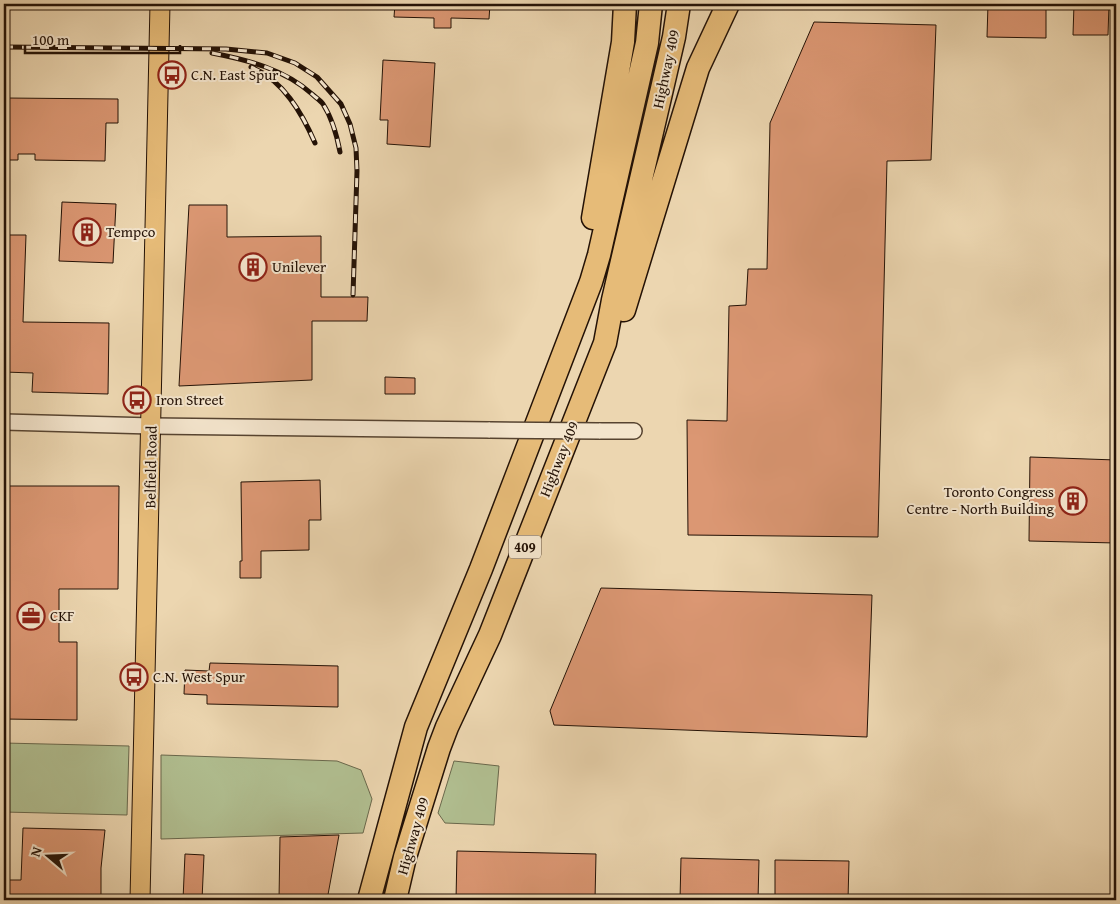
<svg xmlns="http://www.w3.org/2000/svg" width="1120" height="904" font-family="'Gentium Book Plus',serif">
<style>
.green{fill:#b1bf91;stroke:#6a684c}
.building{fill:#db9773;stroke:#241206}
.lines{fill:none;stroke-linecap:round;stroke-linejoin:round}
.minor-casing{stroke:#564330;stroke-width:18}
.major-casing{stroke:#241206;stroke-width:21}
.highway-casing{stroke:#241206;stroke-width:25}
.minor{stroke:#f3e4cc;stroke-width:15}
.major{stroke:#e6bb78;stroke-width:19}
.highway{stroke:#e6bb78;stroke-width:22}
.rail-casing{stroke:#241206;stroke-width:5}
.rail{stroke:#f3e4cc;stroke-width:3;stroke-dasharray:9;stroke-linecap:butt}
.minor-bridge-casing{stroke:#564330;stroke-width:18;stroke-linecap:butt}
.minor-bridge{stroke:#f3e4cc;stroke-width:15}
.labels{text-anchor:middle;stroke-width:4;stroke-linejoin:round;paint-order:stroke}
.shield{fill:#f3e4cc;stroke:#625141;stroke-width:1}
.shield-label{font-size:14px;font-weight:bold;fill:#241206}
.street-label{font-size:15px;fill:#241206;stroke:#f3e4cc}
.poi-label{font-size:15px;fill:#241206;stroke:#f3e4cc;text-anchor:start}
</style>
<rect width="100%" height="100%" fill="#ecd6b0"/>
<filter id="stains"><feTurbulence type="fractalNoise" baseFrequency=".004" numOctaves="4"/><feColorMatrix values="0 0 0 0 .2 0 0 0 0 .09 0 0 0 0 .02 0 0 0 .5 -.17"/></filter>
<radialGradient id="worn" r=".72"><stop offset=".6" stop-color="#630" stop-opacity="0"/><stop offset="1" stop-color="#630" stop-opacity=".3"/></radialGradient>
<!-- green -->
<path class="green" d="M 4,743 L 129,746 L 127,815 L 4,812 Z
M 161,755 L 337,761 L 361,770 L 372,799 L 363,833 L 161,839 Z
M 454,761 L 499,766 L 494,825 L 445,823 L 438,813 Z"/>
<!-- building -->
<path class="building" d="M 395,4 L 490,4 L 489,19 L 451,18 L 451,28 L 434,28 L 434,18 L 394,17 Z
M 988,4 L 1046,4 L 1046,38 L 987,37 Z
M 1074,4 L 1109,4 L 1108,35 L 1073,35 Z
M 814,22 L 936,25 L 931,160 L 887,161 L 878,537 L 688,535 L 687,420 L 727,421 L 729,306 L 746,305 L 748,269 L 767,269 L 770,123 Z
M 383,60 L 435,63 L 430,147 L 387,144 L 388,120 L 380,120 Z
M 6,98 L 118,99 L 118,123 L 106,123 L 105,161 L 35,160 L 35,154 L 18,154 L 18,160 L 5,160 Z
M 62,202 L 116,204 L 113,263 L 59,261 Z
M 189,205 L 227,205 L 227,237 L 321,236 L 321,297 L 368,297 L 367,321 L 312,321 L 312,380 L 179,386 Z
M 4,235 L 26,235 L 23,322 L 109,323 L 108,394 L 32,392 L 33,373 L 4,372 Z
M 385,377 L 415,378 L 415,394 L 385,394 Z
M 1030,457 L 1116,460 L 1116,543 L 1029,541 Z
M 320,480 L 321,520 L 309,520 L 309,550 L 261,551 L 261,578 L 240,578 L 240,561 L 242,561 L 241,482 Z
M 4,486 L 119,486 L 118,589 L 59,589 L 59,642 L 77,642 L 77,720 L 4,719 Z
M 601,588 L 872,595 L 867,737 L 554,725 L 550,711 Z
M 210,663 L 338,666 L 338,707 L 207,704 L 207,695 L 184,694 L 185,670 L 209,671 Z
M 23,828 L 105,830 L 101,868 L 101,900 L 9,900 L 9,880 L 21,880 Z
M 339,835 L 327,900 L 279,900 L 280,837 Z
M 457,851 L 596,854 L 595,900 L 456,900 Z
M 185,854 L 204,855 L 202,900 L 183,900 Z
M 681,858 L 759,860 L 758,900 L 680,900 Z
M 775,860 L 849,861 L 848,900 L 775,900 Z"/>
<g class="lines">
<!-- minor casing -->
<g class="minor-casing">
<path id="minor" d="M 4,422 L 152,426 L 490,430
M 599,431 L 634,431"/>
</g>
<!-- major casing -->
<g class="major-casing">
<path id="major" d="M 140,900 L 160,4"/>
</g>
<!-- highway casing -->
<g class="highway-casing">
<path id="highway" d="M 593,218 L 623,42 L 625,4
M 624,310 L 698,68 L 728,4
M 369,900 L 416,727 L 481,569 L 591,282 L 599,255 L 647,43 L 651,4
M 395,900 L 405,857 L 439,748 L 447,727 L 490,635 L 605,343 L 613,300 L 674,37 L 679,4"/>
</g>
<!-- minor -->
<use href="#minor" class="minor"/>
<!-- major -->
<use href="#major" class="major"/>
<!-- highway -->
<use href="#highway" class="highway"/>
<!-- rail casing -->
<g class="rail-casing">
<path id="rail" d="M 4,47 L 226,49 L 267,53 L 295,63 L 317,77 L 341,104 L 350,124 L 356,148 L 357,171 L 353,295
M 212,53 C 248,60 284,69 312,94 C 315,97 320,100 323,104 C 332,118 337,136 340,152
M 251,67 C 283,80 302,113 315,143"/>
</g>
<!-- rail -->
<use href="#rail" class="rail"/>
<!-- minor-bridge casing -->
<g class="minor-bridge-casing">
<path id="minor-bridge" d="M 490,430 L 599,431"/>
</g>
<!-- minor-bridge -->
<use href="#minor-bridge" class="minor-bridge"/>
</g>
<!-- icons -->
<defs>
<g id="bus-ring" transform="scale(1.4375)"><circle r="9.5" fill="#f3e4cc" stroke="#8f2418" stroke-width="1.5"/><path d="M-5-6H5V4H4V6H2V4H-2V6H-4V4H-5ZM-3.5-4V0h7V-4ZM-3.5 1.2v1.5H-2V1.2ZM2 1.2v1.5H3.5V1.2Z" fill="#8f2418"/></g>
<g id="building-ring" transform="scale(1.4375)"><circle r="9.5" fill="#f3e4cc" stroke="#8f2418" stroke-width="1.5"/><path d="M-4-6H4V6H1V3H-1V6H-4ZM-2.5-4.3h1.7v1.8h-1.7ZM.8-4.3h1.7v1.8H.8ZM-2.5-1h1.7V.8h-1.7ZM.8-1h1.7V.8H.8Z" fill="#8f2418"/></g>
<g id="office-ring" transform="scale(1.4375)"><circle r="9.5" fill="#f3e4cc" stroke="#8f2418" stroke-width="1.5"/><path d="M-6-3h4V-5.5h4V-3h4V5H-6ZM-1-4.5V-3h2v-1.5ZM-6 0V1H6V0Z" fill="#8f2418"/></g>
</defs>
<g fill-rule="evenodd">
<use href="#bus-ring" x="172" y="75"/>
<use href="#building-ring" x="87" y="232"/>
<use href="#building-ring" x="253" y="267"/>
<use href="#bus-ring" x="137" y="400"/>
<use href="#building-ring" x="1073" y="501"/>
<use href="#office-ring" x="31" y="616"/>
<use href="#bus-ring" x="134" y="677"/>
</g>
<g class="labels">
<!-- shield labels -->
<rect class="shield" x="509" y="535.5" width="32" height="23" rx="4"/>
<g class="shield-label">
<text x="525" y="552">409</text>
</g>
<!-- street labels -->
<g class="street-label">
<text transform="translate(666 69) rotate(-78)" y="5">Highway 409</text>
<text transform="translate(559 459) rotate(-68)" y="5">Highway 409</text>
<text transform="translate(151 467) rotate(-89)" y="5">Belfield Road</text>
<text transform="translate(413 836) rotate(-74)" y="5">Highway 409</text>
</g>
<!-- poi labels -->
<g class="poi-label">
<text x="191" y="80">C.N. East Spur</text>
<text x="106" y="237">Tempco</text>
<text x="272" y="272">Unilever</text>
<text x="156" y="405">Iron Street</text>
<text x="1054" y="497" text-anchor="end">Toronto Congress<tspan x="1054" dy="17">Centre - North Building</tspan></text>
<text x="50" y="621">CKF</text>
<text x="153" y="682">C.N. West Spur</text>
</g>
</g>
<!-- margin -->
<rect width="1120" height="904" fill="none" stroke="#ecd6b0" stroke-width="20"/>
<rect x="5" y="5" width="1110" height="894" fill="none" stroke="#241206" stroke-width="2.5"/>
<rect x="10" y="10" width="1100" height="884" fill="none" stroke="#241206"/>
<!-- north arrow -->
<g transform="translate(48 856) rotate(289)" stroke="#f3e4cc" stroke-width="4" paint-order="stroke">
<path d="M0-4L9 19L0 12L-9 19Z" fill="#241206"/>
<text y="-8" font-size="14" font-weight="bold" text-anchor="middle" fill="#241206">N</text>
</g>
<!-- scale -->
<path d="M25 45v8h155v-8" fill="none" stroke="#241206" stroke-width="2.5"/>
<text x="32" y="45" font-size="15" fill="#241206" stroke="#f3e4cc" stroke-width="4" paint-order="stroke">100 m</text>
<rect width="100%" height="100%" filter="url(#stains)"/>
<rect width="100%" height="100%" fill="url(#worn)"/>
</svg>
